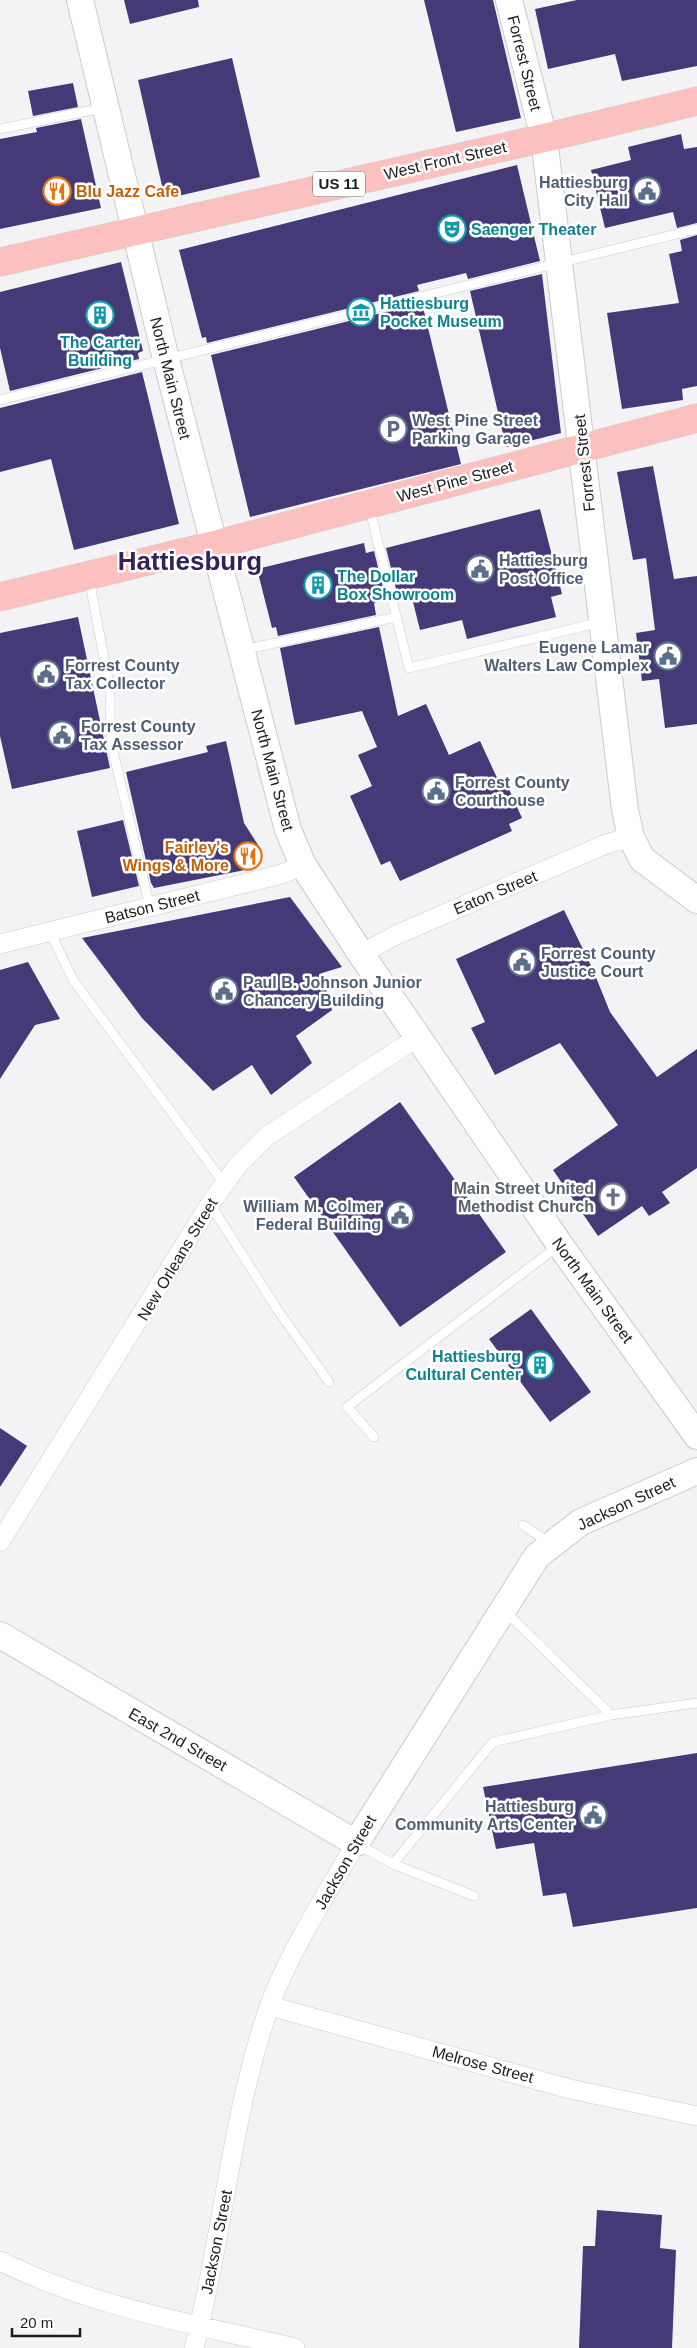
<svg xmlns="http://www.w3.org/2000/svg" width="697" height="2348" font-family="Arial,sans-serif">
<style>
.building{fill:#453a77}
.lines{fill:none;stroke-linecap:round;stroke-linejoin:round}
.lane-casing{stroke:#cbcbce;stroke-width:10}
.street-casing{stroke:#cbcbce;stroke-width:20}
.secondary-casing{stroke:#cbcbce;stroke-width:28}
.primary-casing{stroke:#cdcdce;stroke-width:29}
.lane{stroke:#fff;stroke-width:9}
.street{stroke:#fff;stroke-width:19}
.secondary{stroke:#fff;stroke-width:26}
.primary{stroke:#fcc1be;stroke-width:28}
.labels{text-anchor:middle;stroke-width:5;stroke-linejoin:round;paint-order:stroke}
.shield{fill:#fff;stroke:#616162;stroke-width:1}
.shield-label{font-size:15px;font-weight:bold;fill:#1d1d1e}
.street-label{font-size:16px;fill:#1d1d1e;stroke:#fff}
.service-label{font-size:16px;font-weight:bold;fill:#4e5e75;stroke:#fff;text-anchor:start}
.food-label{font-size:16px;font-weight:bold;fill:#c56008;stroke:#fff;text-anchor:start}
.culture-label{font-size:16px;font-weight:bold;fill:#0d838f;stroke:#fff;text-anchor:start}
.worship-label{font-size:16px;font-weight:bold;fill:#5b616d;stroke:#fff;text-anchor:end}
.town-label{font-size:26px;font-weight:bold;fill:#32215b;stroke:#fff}
</style>
<rect width="100%" height="100%" fill="#f3f3f6"/>
<!-- building -->
<path class="building" d="M 124,0 L 198,0 L 199,7 L 130,24 Z
M 424,0 L 493,0 L 521,118 L 456,132 Z
M 577,0 L 697,0 L 697,66 L 622,81 L 615,54 L 548,69 L 535,9 Z
M 232,58 L 260,177 L 165,199 L 138,80 Z
M 73,83 L 78,107 L 33,116 L 28,91 Z
M 81,119 L 101,208 L 0,229 L 0,139 L 37,132 L 36,128 Z
M 681,134 L 684,149 L 697,147 L 697,223 L 677,228 L 673,212 L 605,228 L 591,170 L 631,160 L 628,147 Z
M 517,165 L 540,261 L 468,279 L 466,273 L 417,285 L 419,291 L 207,343 L 206,337 L 202,338 L 179,250 Z
M 697,235 L 697,386 L 682,389 L 683,400 L 622,409 L 607,313 L 679,303 L 669,254 L 682,251 L 680,240 Z
M 121,262 L 143,351 L 138,353 L 139,359 L 10,391 L 0,348 L 0,292 Z
M 542,274 L 561,433 L 506,447 L 470,291 Z
M 422,303 L 461,464 L 250,517 L 211,355 Z
M 142,372 L 179,524 L 74,550 L 51,459 L 0,472 L 0,408 Z
M 653,466 L 674,579 L 697,576 L 697,724 L 665,728 L 659,679 L 642,681 L 636,633 L 655,630 L 646,558 L 633,560 L 617,472 Z
M 540,509 L 562,594 L 551,597 L 556,617 L 467,639 L 462,620 L 420,630 L 411,594 L 398,597 L 386,548 Z
M 364,543 L 366,553 L 374,551 L 386,600 L 374,603 L 376,615 L 278,636 L 276,627 L 272,628 L 257,569 Z
M 78,617 L 110,768 L 12,789 L 0,736 L 0,633 Z
M 379,627 L 398,716 L 426,704 L 449,755 L 480,741 L 498,780 L 504,778 L 522,818 L 509,824 L 512,831 L 400,881 L 390,861 L 381,865 L 350,796 L 372,786 L 358,755 L 377,747 L 362,711 L 295,725 L 280,648 Z
M 226,741 L 244,823 L 260,848 L 257,863 L 245,870 L 154,888 L 151,883 L 126,772 L 208,752 L 206,746 Z
M 123,820 L 139,886 L 92,897 L 77,831 Z
M 290,897 L 342,967 L 322,973 L 332,1010 L 296,1036 L 312,1063 L 271,1095 L 252,1065 L 213,1091 L 142,1018 L 82,938 Z
M 564,910 L 593,970 L 610,1012 L 657,1077 L 697,1049 L 697,1168 L 662,1192 L 670,1203 L 649,1216 L 642,1206 L 598,1236 L 553,1170 L 618,1125 L 560,1043 L 495,1075 L 471,1028 L 485,1022 L 456,959 Z
M 28,962 L 60,1019 L 35,1025 L 0,1079 L 0,970 Z
M 400,1102 L 506,1252 L 400,1327 L 294,1177 Z
M 531,1309 L 591,1392 L 550,1422 L 489,1339 Z
M 0,1428 L 27,1446 L 0,1487 Z
M 697,1753 L 697,1908 L 573,1927 L 566,1893 L 543,1896 L 534,1843 L 496,1849 L 483,1787 Z
M 597,2210 L 662,2215 L 660,2248 L 676,2250 L 672,2348 L 579,2348 L 583,2246 L 595,2246 Z"/>
<g class="lines">
<!-- lane casing -->
<g class="lane-casing">
<path id="lane" d="M 0,129 L 102,108
M 0,400 L 697,229
M 369,506 L 409,668 L 601,622
M 89,578 L 110,690 L 110,726 L 114,755 L 150,907
M 243,650 L 396,617
M 50,932 L 73,980 L 224,1183
M 210,1204 L 277,1309 L 329,1382
M 374,1437 L 347,1407 L 558,1246
M 523,1525 L 550,1543
M 505,1611 L 611,1715 L 697,1703
M 357,1844 L 393,1864 L 493,1742 L 611,1715
M 393,1864 L 474,1896"/>
</g>
<!-- street casing -->
<g class="street-casing">
<path id="street" d="M 0,944 L 282,874 L 303,865
M 361,954 L 396,935 L 606,844 L 631,837
M 0,1542 L 210,1204 L 238,1165 L 267,1136 L 418,1037
M 270,2006 L 570,2089 L 697,2116
M 0,2261 C 92,2307 195,2324 295,2348
M 194,2348 C 223,2236 231,2117 269,2007 C 289,1952 327,1894 356,1843"/>
</g>
<!-- secondary casing -->
<g class="secondary-casing">
<path id="secondary" d="M 80,0 L 166,359 L 288,830 L 303,865 L 361,954 L 560,1245 L 697,1436
M 509,0 L 544,138 L 625,810 L 631,837 L 642,859 L 697,900
M 0,1635 L 356,1843 L 537,1556 L 581,1522 L 697,1471"/>
</g>
<!-- primary casing -->
<g class="primary-casing">
<path id="primary" d="M 0,262 L 544,138 L 697,101
M 0,597 L 214,545 L 697,418"/>
</g>
<!-- lane -->
<use href="#lane" class="lane"/>
<!-- street -->
<use href="#street" class="street"/>
<!-- secondary -->
<use href="#secondary" class="secondary"/>
<!-- primary -->
<use href="#primary" class="primary"/>
</g>
<!-- icons -->
<defs>
<g id="restaurant-ring" transform="scale(1.4375)"><circle r="9.5" fill="#fff" stroke="#e8710a" stroke-width="1.5"/><path d="M-5-6h1v4h1v-4h1v4h1v-4h1v5L-1.5 .5V6h-2V.5L-5-1ZM5-6V6H3V1.5H1.5Q1.5-4 5-6Z" fill="#e8710a"/></g>
<g id="civic-ring" transform="scale(1.4375)"><circle r="9.5" fill="#fff" stroke="#5c6f8a" stroke-width="1.5"/><path d="M-.6-6.5H3V-4.5H.6V-3L4-1V1h2V6H-6V1h2V-1L-.6-3ZM-1.2 2.5V6h2.4V2.5Z" fill="#5c6f8a"/></g>
<g id="theatre-ring" transform="scale(1.4375)"><circle r="9.5" fill="#fff" stroke="#0f9aa8" stroke-width="1.5"/><path d="M-5-5.5Q0-4 5-5.5V0Q5 5 0 6Q-5 5-5 0ZM-3.3-2.5H-1v1.5H-3.3ZM1-2.5H3.3v1.5H1ZM-2.8 1Q0 5.5 2.8 1Z" fill="#0f9aa8"/></g>
<g id="museum-ring" transform="scale(1.4375)"><circle r="9.5" fill="#fff" stroke="#0f9aa8" stroke-width="1.5"/><path d="M0-6L6-3V-2H-6V-3ZM-5-1h2V3h-2ZM-1-1h2V3h-2ZM3-1h2V3H3ZM-6 4H6V6H-6Z" fill="#0f9aa8"/></g>
<g id="building-ring" transform="scale(1.4375)"><circle r="9.5" fill="#fff" stroke="#0f9aa8" stroke-width="1.5"/><path d="M-4-6H4V6H1V3H-1V6H-4ZM-2.5-4.3h1.7v1.8h-1.7ZM.8-4.3h1.7v1.8H.8ZM-2.5-1h1.7V.8h-1.7ZM.8-1h1.7V.8H.8Z" fill="#0f9aa8"/></g>
<g id="parking-ring" transform="scale(1.4375)"><circle r="9.5" fill="#fff" stroke="#5c6f8a" stroke-width="1.5"/><path d="M-3.5-5.5H1a3.5 3.5 0 0 1 0 7H-1V5.5H-3.5ZM-1-3.4V-.6H.8a1.4 1.4 0 0 0 0-2.8Z" fill="#5c6f8a"/></g>
<g id="church-ring" transform="scale(1.4375)"><circle r="9.5" fill="#fff" stroke="#6b7280" stroke-width="1.5"/><path d="M-1.2-6h2.4v3.5h3.3v2.4h-3.3V6h-2.4V-.1h-3.3v-2.4h3.3Z" fill="#6b7280"/></g>
</defs>
<g fill-rule="evenodd">
<use href="#restaurant-ring" x="57" y="191"/>
<use href="#civic-ring" x="647" y="191"/>
<use href="#theatre-ring" x="452" y="229"/>
<use href="#museum-ring" x="361" y="312"/>
<use href="#building-ring" x="100" y="315"/>
<use href="#parking-ring" x="393" y="429"/>
<use href="#civic-ring" x="480" y="569"/>
<use href="#building-ring" x="318" y="585"/>
<use href="#civic-ring" x="668" y="656"/>
<use href="#civic-ring" x="46" y="674"/>
<use href="#civic-ring" x="62" y="735"/>
<use href="#civic-ring" x="436" y="791"/>
<use href="#restaurant-ring" x="248" y="856"/>
<use href="#civic-ring" x="522" y="962"/>
<use href="#civic-ring" x="224" y="991"/>
<use href="#church-ring" x="613" y="1197"/>
<use href="#civic-ring" x="400" y="1215"/>
<use href="#building-ring" x="540" y="1365"/>
<use href="#civic-ring" x="593" y="1815"/>
</g>
<g class="labels">
<!-- shield labels -->
<rect class="shield" x="313" y="171.5" width="52" height="25" rx="4"/>
<g class="shield-label">
<text x="339" y="189">US 11</text>
</g>
<!-- street labels -->
<g class="street-label">
<text transform="translate(525 63) rotate(76)" y="6">Forrest Street</text>
<text transform="translate(445 160) rotate(-13)" y="6">West Front Street</text>
<text transform="translate(171 378) rotate(76)" y="6">North Main Street</text>
<text transform="translate(584 463) rotate(-96)" y="6">Forrest Street</text>
<text transform="translate(455 481) rotate(-15)" y="6">West Pine Street</text>
<text transform="translate(273 770) rotate(75)" y="6">North Main Street</text>
<text transform="translate(495 892) rotate(-23)" y="6">Eaton Street</text>
<text transform="translate(152 906) rotate(-14)" y="6">Batson Street</text>
<text transform="translate(177 1259) rotate(-59)" y="6">New Orleans Street</text>
<text transform="translate(593 1290) rotate(54)" y="6">North Main Street</text>
<text transform="translate(626 1503) rotate(-25)" y="6">Jackson Street</text>
<text transform="translate(178 1739) rotate(30)" y="6">East 2nd Street</text>
<text transform="translate(345 1862) rotate(-60)" y="6">Jackson Street</text>
<text transform="translate(483 2064) rotate(15)" y="6">Melrose Street</text>
<text transform="translate(216 2242) rotate(-79)" y="6">Jackson Street</text>
</g>
<!-- service labels -->
<g class="service-label">
<text x="628" y="188" text-anchor="end">Hattiesburg<tspan x="628" dy="18">City Hall</tspan></text>
<text x="412" y="426">West Pine Street<tspan x="412" dy="18">Parking Garage</tspan></text>
<text x="499" y="566">Hattiesburg<tspan x="499" dy="18">Post Office</tspan></text>
<text x="649" y="653" text-anchor="end">Eugene Lamar<tspan x="649" dy="18">Walters Law Complex</tspan></text>
<text x="65" y="671">Forrest County<tspan x="65" dy="18">Tax Collector</tspan></text>
<text x="81" y="732">Forrest County<tspan x="81" dy="18">Tax Assessor</tspan></text>
<text x="455" y="788">Forrest County<tspan x="455" dy="18">Courthouse</tspan></text>
<text x="541" y="959">Forrest County<tspan x="541" dy="18">Justice Court</tspan></text>
<text x="243" y="988">Paul B. Johnson Junior<tspan x="243" dy="18">Chancery Building</tspan></text>
<text x="381" y="1212" text-anchor="end">William M. Colmer<tspan x="381" dy="18">Federal Building</tspan></text>
<text x="574" y="1812" text-anchor="end">Hattiesburg<tspan x="574" dy="18">Community Arts Center</tspan></text>
</g>
<!-- food labels -->
<g class="food-label">
<text x="76" y="197">Blu Jazz Cafe</text>
<text x="229" y="853" text-anchor="end">Fairley's<tspan x="229" dy="18">Wings &amp; More</tspan></text>
</g>
<!-- culture labels -->
<g class="culture-label">
<text x="471" y="235">Saenger Theater</text>
<text x="380" y="309">Hattiesburg<tspan x="380" dy="18">Pocket Museum</tspan></text>
<text x="100" y="348" text-anchor="middle">The Carter<tspan x="100" dy="18">Building</tspan></text>
<text x="337" y="582">The Dollar<tspan x="337" dy="18">Box Showroom</tspan></text>
<text x="521" y="1362" text-anchor="end">Hattiesburg<tspan x="521" dy="18">Cultural Center</tspan></text>
</g>
<!-- worship labels -->
<g class="worship-label">
<text x="594" y="1194">Main Street United<tspan x="594" dy="18">Methodist Church</tspan></text>
</g>
<!-- town labels -->
<g class="town-label">
<text x="190" y="570">Hattiesburg</text>
</g>
</g>
<!-- scale -->
<path d="M12 2328v8h68v-8" fill="none" stroke="#1d1d1e" stroke-width="2.5"/>
<text x="20" y="2328" font-size="15" fill="#1d1d1e" stroke="#ffffff" stroke-width="4" paint-order="stroke">20 m</text>
</svg>
